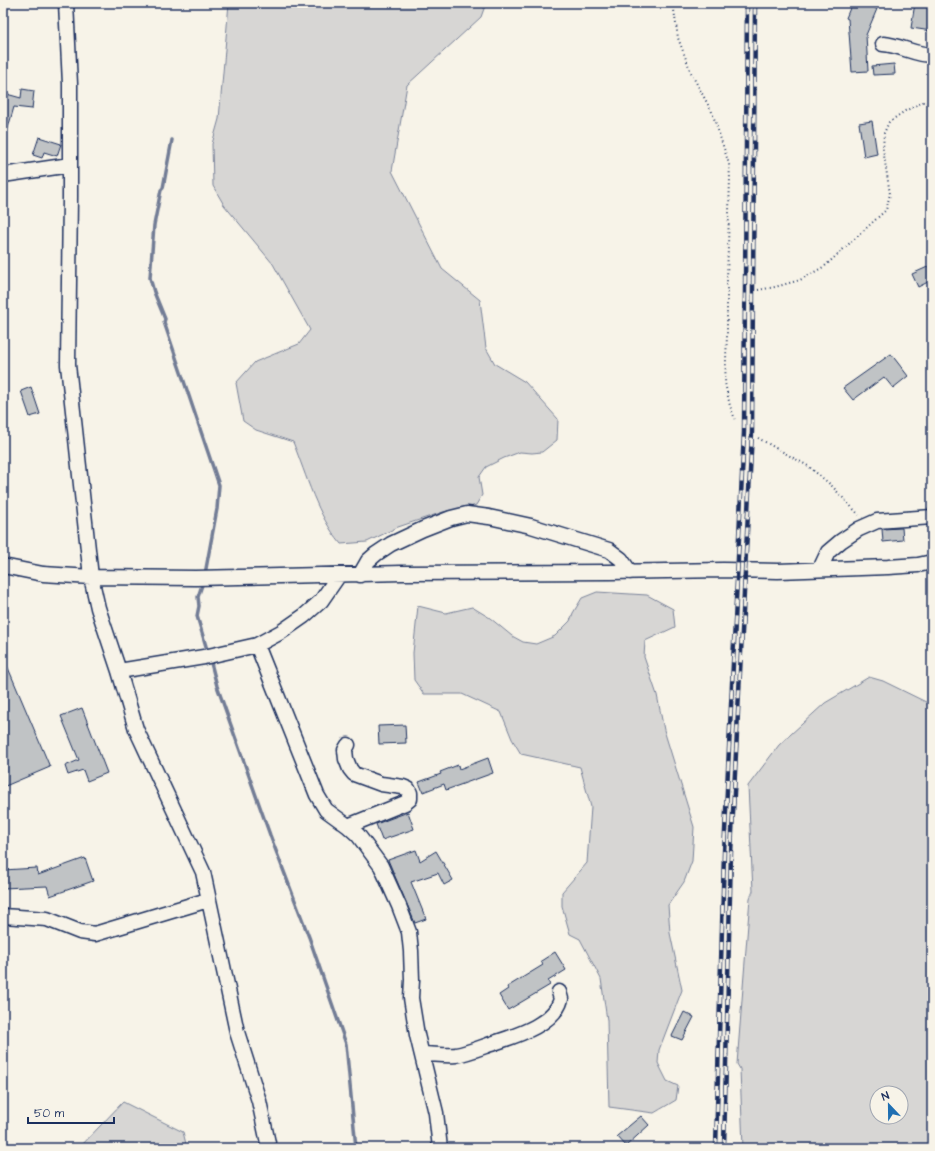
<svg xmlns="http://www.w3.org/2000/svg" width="935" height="1151" font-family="'Architects Daughter',sans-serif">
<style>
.green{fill:#d7d6d4;stroke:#798299;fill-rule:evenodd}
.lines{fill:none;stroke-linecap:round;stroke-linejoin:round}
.stream{stroke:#727c95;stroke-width:3.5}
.building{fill:#c0c3c5;stroke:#1b2f5e}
.minor-casing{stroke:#1b2f5e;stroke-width:17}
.path{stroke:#1b2f5e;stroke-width:2;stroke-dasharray:1 3;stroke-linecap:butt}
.minor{stroke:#f7f3e8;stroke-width:14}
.rail-casing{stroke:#1b2f5e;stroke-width:4.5}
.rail{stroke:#f7f3e8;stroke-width:3;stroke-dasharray:9;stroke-linecap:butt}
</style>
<rect width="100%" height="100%" fill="#f7f3e8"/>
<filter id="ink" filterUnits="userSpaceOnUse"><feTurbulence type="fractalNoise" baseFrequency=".025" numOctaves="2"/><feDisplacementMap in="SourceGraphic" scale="8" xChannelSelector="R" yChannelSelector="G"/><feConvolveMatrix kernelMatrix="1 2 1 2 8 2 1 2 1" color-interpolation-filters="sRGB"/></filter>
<g filter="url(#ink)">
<!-- green -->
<path class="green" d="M 229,3 L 486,3 L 481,17 L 407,85 L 392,171 L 442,269 L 480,300 L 486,348 L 495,364 L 525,382 L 558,419 L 557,440 L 542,452 L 532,453 L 520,452 L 504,458 L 486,467 L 479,477 L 482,495 L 476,505 L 463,509 L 443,512 L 398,527 L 367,542 L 341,544 C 317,515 307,477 293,442 L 256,430 L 243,421 L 236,383 L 255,362 L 299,344 L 310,330 L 273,264 L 224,205 L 213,186 L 212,144 L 219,119 Z
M 597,592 L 647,595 L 673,609 L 675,627 L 645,641 L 644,657 L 657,695 L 664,730 L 694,827 L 692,861 L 684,882 L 668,905 L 670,933 L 682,990 L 659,1050 L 658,1063 L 667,1081 L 678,1086 L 676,1100 L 654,1113 L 609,1107 L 607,1020 L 601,979 L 580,939 L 570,934 L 562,906 L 562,892 L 587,863 L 591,807 L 580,767 L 521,754 L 512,739 L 501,712 L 462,694 L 424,694 L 414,680 L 413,653 L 418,606 L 446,613 L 472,607 L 490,618 L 512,636 L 523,642 L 536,644 L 555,636 L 570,621 L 573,613 L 582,598 Z
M 869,677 L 883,681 L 932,705 L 932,1148 L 743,1148 L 740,1069 L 737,1064 L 750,898 L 753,891 L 748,786 L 779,745 L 825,703 ZM 877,1093 L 901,1093 L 901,1117 L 877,1117 Z
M 123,1102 L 183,1132 L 187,1148 L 79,1148 Z"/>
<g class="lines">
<!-- stream -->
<path class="stream" d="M 172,140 L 163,188 L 161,190 L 154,225 L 150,278 L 154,292 L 165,319 L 164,322 L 219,485 L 217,509 L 205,574
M 203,582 L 198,597 L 199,606 L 197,616 L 208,653
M 210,659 L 217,686 L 270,835 L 309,937 L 346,1044 L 356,1148"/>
</g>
<!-- building -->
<path class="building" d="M 852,3 L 864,3 L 877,9 L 866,35 L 868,71 L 852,72 L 848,19 L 846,18 Z
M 915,3 L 932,3 L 932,31 L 911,28 Z
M 894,64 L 895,74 L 873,75 L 872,66 Z
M 22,89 L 34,91 L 32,109 L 14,107 L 6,135 L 3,135 L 3,93 L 21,98 Z
M 872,121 L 877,154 L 864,157 L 859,123 Z
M 39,137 L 61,144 L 57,156 L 44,152 L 42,158 L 33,155 Z
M 932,265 L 932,280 L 918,287 L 912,274 Z
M 891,354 L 908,376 L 893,388 L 884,377 L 853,400 L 843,388 Z
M 31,387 L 40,414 L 30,417 L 21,391 Z
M 902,528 L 903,540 L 883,542 L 882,529 Z
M 3,656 L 50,767 L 3,787 Z
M 82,708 L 107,773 L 87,781 L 83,770 L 68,775 L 65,766 L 79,760 L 61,716 Z
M 405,725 L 406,743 L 379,744 L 378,726 Z
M 488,758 L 493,773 L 446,790 L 444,784 L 423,792 L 419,782 L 441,774 L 440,772 L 458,765 L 459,769 Z
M 408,812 L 414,829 L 382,840 L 376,824 Z
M 416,850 L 420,861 L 436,851 L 453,880 L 444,885 L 438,873 L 411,882 L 426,919 L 415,923 L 388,860 Z
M 85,858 L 93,881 L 50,896 L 47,886 L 3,888 L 3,870 L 37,868 L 38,875 Z
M 555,952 L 566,970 L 548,981 L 550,985 L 508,1010 L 499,995 L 508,989 L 507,987 L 543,965 L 541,961 Z
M 684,1012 L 694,1017 L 682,1040 L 672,1036 Z
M 641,1116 L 649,1125 L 626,1146 L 617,1136 Z"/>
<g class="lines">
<!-- minor casing -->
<g class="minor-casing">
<path id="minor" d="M 66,3 L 70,84 L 70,197 L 68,365 L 91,577 L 98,608 L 119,671 L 136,729 L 203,872 L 237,1032 L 259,1101 L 268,1143 L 267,1148
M 883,44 C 900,45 915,55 932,55
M 3,175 L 70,165
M 3,566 L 43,574 L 91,577 L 196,578 L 402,573 L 610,572 L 723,570 L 778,571 L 888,567 L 918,565 L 932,562
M 820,569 L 828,552 L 841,541 L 859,529 L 877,521 L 932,517
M 360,575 L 368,561 L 376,554 L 391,544 L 423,529 L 451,518 L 467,514 L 489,517 L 531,526 L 609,550 L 621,559 L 630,572
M 257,645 L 317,795 L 326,810 L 348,826 L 358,835 L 381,866 L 399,906 L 409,932 L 411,951 L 412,980 L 411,998 L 417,1035 L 436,1113 L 440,1148
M 119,671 L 204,657 L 257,645 L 281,632 L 304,616 L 321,601 L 339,575
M 348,826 L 405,803 L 410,799 L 410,793 L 408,789 L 403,787 L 381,784 L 354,774 L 350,769 L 346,759 L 345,750 L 348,745
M 3,916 L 47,919 L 80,932 L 95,934 L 208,900
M 422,1054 C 433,1054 445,1056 456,1055 C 467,1053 477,1049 488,1045 C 511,1037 554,1026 561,999 L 559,992"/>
</g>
<!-- path -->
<path class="path" d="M 673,3 L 678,38 L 692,75 L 712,112 L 729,164 L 730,178 L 727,280 L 727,336 L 725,383 L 730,406 L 735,419
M 758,290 L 775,287 L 800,280 L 825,266 L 886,210 L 890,194 L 883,149 L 884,133 L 889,122 L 905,111 L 923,102 L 932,103
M 758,438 L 808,466 L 831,485 L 859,515"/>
<!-- minor -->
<use href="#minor" class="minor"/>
<!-- rail casing -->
<g class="rail-casing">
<path id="rail" d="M 716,1148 L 724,853 L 744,432 L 747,3
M 724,1148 L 731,853 L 752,432 L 755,3"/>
</g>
<!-- rail -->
<use href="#rail" class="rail"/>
</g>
</g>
<!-- margin -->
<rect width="935" height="1151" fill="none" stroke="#f7f3e8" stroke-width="16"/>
<rect x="8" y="8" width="919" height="1135" fill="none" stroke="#1b2f5e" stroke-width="1.5" filter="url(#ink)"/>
<!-- north arrow -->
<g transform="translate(889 1105) rotate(338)"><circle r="19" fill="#f7f3e8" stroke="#9fa5b1"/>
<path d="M0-3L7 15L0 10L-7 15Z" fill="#1f6fb2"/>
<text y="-6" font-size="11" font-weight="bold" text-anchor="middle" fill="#1b2f5e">N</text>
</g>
<!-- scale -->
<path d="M28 1117v6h86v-6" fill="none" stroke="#1b2f5e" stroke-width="2"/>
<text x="34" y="1117" font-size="12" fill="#1b2f5e" stroke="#f7f3e8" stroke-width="3" paint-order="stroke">50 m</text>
</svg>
